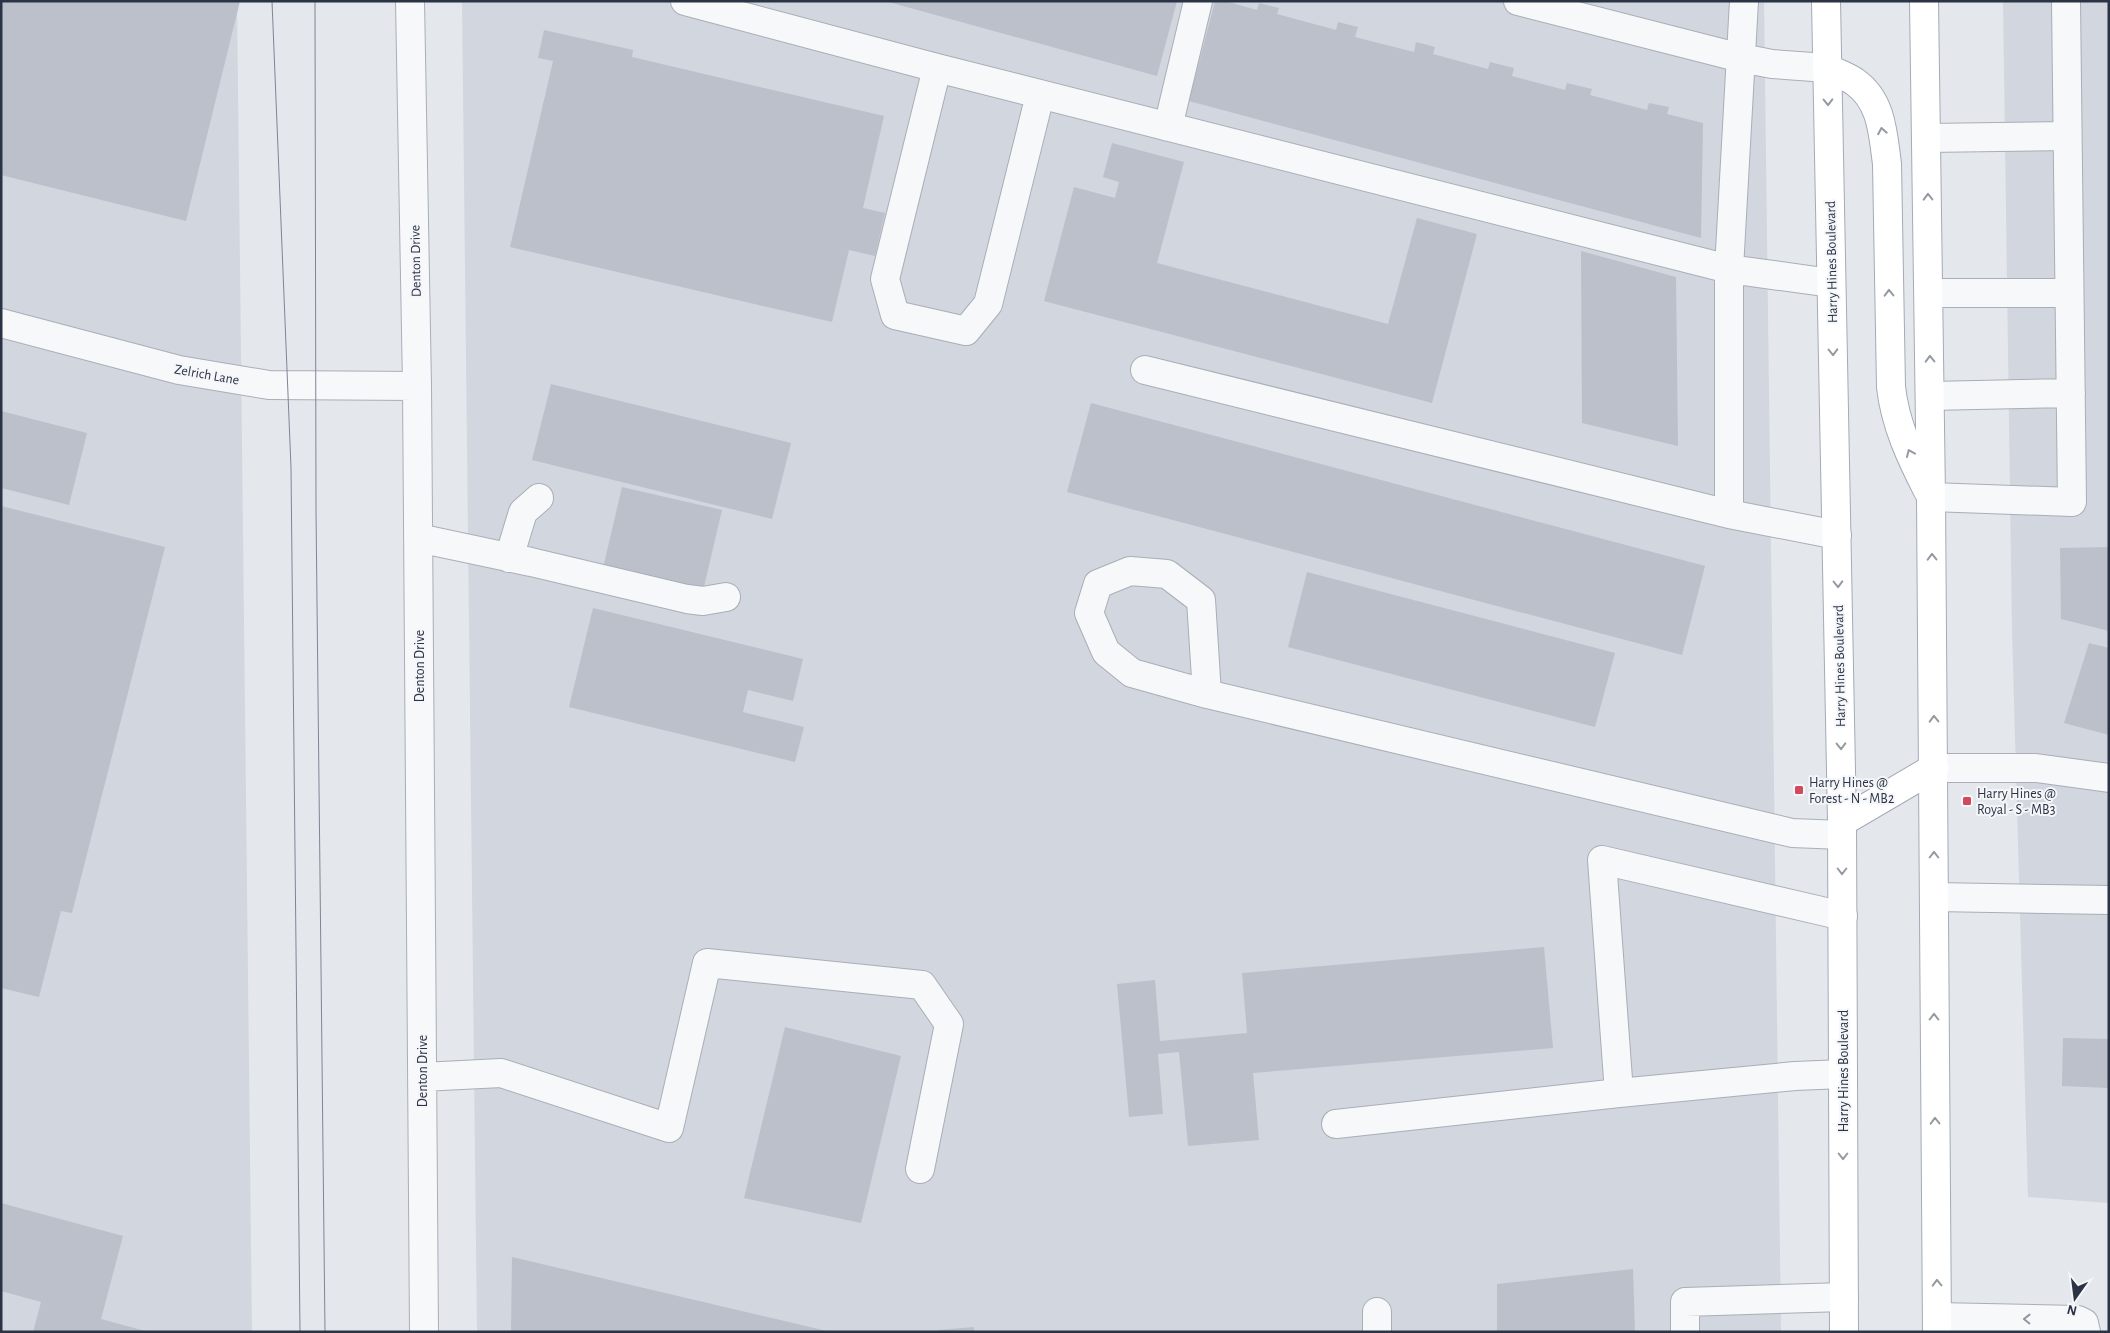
<svg xmlns="http://www.w3.org/2000/svg" width="2110" height="1333" font-family="'Alegreya Sans',sans-serif">
<style>
.built{fill:#d2d6de}
.building{fill:#bbc0ca}
.lines{fill:none;stroke-linecap:round;stroke-linejoin:round}
.minor-casing{stroke:#a9aeb7;stroke-width:30}
.major-casing{stroke:#a3abb8;stroke-width:30}
.minor{stroke:#f7f8fa;stroke-width:28}
.major{stroke:#fff;stroke-width:28}
.tram{stroke:#7d8696;stroke-width:1}
.oneway{stroke:#959aa2}
.oneway2{stroke:#9196a0}
.poi-dot{fill:#d1495b;stroke:#f4f6f9;stroke-width:2}
.labels{text-anchor:middle;stroke-width:4;stroke-linejoin:round;paint-order:stroke}
.street-label{font-size:14px;fill:#2b3445;stroke:#f4f6f9}
.poi-label{font-size:14px;fill:#2b3445;stroke:#f4f6f9;text-anchor:start}
</style>
<rect width="100%" height="100%" fill="#e4e7ec"/>
<!-- built -->
<path class="built" d="M 1,1 L 237,1 L 252,1332 L 1,1332 Z
M 462,1 L 1764,1 L 1781,1332 L 477,1332 Z
M 2003,1 L 2109,1 L 2109,1203 L 2028,1197 L 2012,631 Z"/>
<!-- building -->
<path class="building" d="M 1,1 L 240,1 L 186,221 L 1,175 Z
M 885,1 L 1177,1 L 1157,76 Z
M 1215,1 L 1225,1 L 1257,10 L 1259,3 L 1279,8 L 1277,14 L 1336,30 L 1338,22 L 1358,27 L 1355,37 L 1414,52 L 1416,42 L 1435,47 L 1433,54 L 1488,69 L 1490,62 L 1514,68 L 1512,76 L 1565,90 L 1567,83 L 1592,89 L 1590,95 L 1647,110 L 1649,103 L 1669,107 L 1667,114 L 1703,123 L 1701,238 L 1189,101 Z
M 544,30 L 633,50 L 632,57 L 884,116 L 863,208 L 885,213 L 875,256 L 849,250 L 832,322 L 510,247 L 553,61 L 538,58 Z
M 1112,143 L 1184,162 L 1157,263 L 1388,324 L 1417,218 L 1477,234 L 1432,403 L 1044,301 L 1074,187 L 1115,198 L 1119,182 L 1103,177 Z
M 1581,251 L 1676,277 L 1678,446 L 1582,423 Z
M 551,384 L 791,443 L 772,519 L 532,460 Z
M 1091,403 L 1705,566 L 1682,655 L 1067,492 Z
M 1,411 L 87,433 L 69,505 L 1,488 Z
M 622,487 L 722,510 L 703,591 L 603,568 Z
M 1,506 L 165,547 L 72,913 L 61,911 L 39,997 L 1,988 Z
M 2109,547 L 2109,631 L 2061,619 L 2060,548 Z
M 1307,572 L 1615,653 L 1595,727 L 1288,647 Z
M 593,608 L 803,659 L 793,701 L 748,690 L 743,712 L 804,727 L 795,762 L 569,707 Z
M 2089,643 L 2109,648 L 2109,735 L 2064,723 Z
M 1544,947 L 1553,1048 L 1253,1073 L 1259,1140 L 1188,1146 L 1179,1052 L 1158,1054 L 1163,1114 L 1129,1117 L 1117,984 L 1155,980 L 1160,1041 L 1247,1033 L 1242,973 Z
M 785,1027 L 901,1056 L 861,1223 L 744,1198 Z
M 2063,1038 L 2109,1039 L 2109,1088 L 2062,1086 Z
M 1,1203 L 123,1236 L 101,1319 L 149,1332 L 33,1332 L 41,1302 L 1,1291 Z
M 512,1257 L 827,1331 L 827,1332 L 511,1332 Z
M 1633,1269 L 1635,1332 L 1497,1332 L 1497,1284 Z
M 974,1327 L 974,1332 L 938,1332 L 938,1330 Z"/>
<g class="lines">
<!-- minor casing -->
<g class="minor-casing">
<path id="minor" d="M 410,1 L 417,386 L 424,1332
M 685,1 L 937,68 L 1729,269 L 1831,283
M 1518,1 L 1741,58 L 1772,64 L 1827,68
M 937,68 L 885,279 L 895,315 L 966,331 L 988,304 L 1040,95
M 1168,127 L 1198,1
M 1927,138 L 2067,136
M 1929,293 L 2069,293
M 1,323 L 179,370 L 269,385 L 417,386
M 1145,370 L 1729,514 L 1837,535
M 1930,396 L 2071,393
M 1931,497 L 2072,502 L 2066,1
M 1729,514 L 1729,269 L 1744,1
M 418,538 L 531,562 L 687,599 L 703,601 L 726,597
M 509,558 L 523,512 L 539,498
M 1207,694 L 1201,600 L 1167,574 L 1130,571 L 1098,584 L 1089,613 L 1106,652 L 1132,673 L 1207,694 L 1792,833 L 1842,835
M 1934,768 L 2036,768 L 2109,778
M 1934,897 L 2109,900
M 422,1077 L 501,1073 L 669,1128 L 707,963 L 922,985 L 949,1024 L 920,1169
M 1619,1093 L 1602,860 L 1843,916
M 1336,1124 L 1619,1093 L 1795,1076 L 1843,1074
M 1937,1317 L 2078,1320 L 2084,1323 L 2086,1332
M 1377,1332 L 1377,1312
M 1685,1332 L 1685,1302 L 1844,1297"/>
</g>
<!-- major casing -->
<g class="major-casing">
<path id="major" d="M 1826,1 L 1842,822 L 1844,1332
M 1924,1 L 1931,497 L 1937,1332
M 1827,68 C 1836,73 1847,76 1855,82 C 1882,101 1883,134 1887,164 L 1891,387 C 1895,424 1911,458 1928,491
M 1842,822 L 1934,768"/>
</g>
<!-- minor -->
<use href="#minor" class="minor"/>
<!-- major -->
<use href="#major" class="major"/>
<!-- tram -->
<path class="tram" d="M 272,1 L 291,468 L 300,1332
M 315,1 L 316,511 L 325,1332"/>
</g>
<!-- one-way arrows -->
<defs><path id="oneway-chevron" d="M-2-3.5L2.5 0L-2 3.5" fill="none" stroke-width="1.6" stroke-linecap="round" stroke-linejoin="round" transform="scale(1.25)"/></defs>
<g class="oneway">
<use href="#oneway-chevron" transform="translate(1828 102) rotate(89)"/>
<use href="#oneway-chevron" transform="translate(1882 131) rotate(-100)"/>
<use href="#oneway-chevron" transform="translate(1928 197) rotate(-91)"/>
<use href="#oneway-chevron" transform="translate(1889 293) rotate(-91)"/>
<use href="#oneway-chevron" transform="translate(1833 352) rotate(89)"/>
<use href="#oneway-chevron" transform="translate(1930 359) rotate(-91)"/>
<use href="#oneway-chevron" transform="translate(1910 453) rotate(-113)"/>
<use href="#oneway-chevron" transform="translate(1932 557) rotate(-91)"/>
<use href="#oneway-chevron" transform="translate(1838 584) rotate(89)"/>
<use href="#oneway-chevron" transform="translate(1934 719) rotate(-91)"/>
<use href="#oneway-chevron" transform="translate(1841 746) rotate(89)"/>
<use href="#oneway-chevron" transform="translate(1934 855) rotate(-90)"/>
<use href="#oneway-chevron" transform="translate(1842 871) rotate(90)"/>
<use href="#oneway-chevron" transform="translate(1934 1017) rotate(-90)"/>
<use href="#oneway-chevron" transform="translate(1935 1121) rotate(-91)"/>
<use href="#oneway-chevron" transform="translate(1843 1156) rotate(90)"/>
<use href="#oneway-chevron" transform="translate(1937 1283) rotate(-91)"/>
</g>
<use class="oneway2" href="#oneway-chevron" transform="translate(2027 1319) rotate(-179)"/>
<!-- markers -->
<g class="poi-dot">
<rect x="1794" y="785" width="10" height="10" rx="2.5"/>
<rect x="1962" y="796" width="10" height="10" rx="2.5"/>
</g>
<g class="labels">
<!-- street labels -->
<g class="street-label">
<text transform="translate(415 261) rotate(-91)" y="5">Denton Drive</text>
<text transform="translate(1831 262) rotate(-91)" y="5">Harry Hines Boulevard</text>
<text transform="translate(207 374) rotate(10)" y="5">Zelrich Lane</text>
<text transform="translate(419 666) rotate(-90)" y="5">Denton Drive</text>
<text transform="translate(1839 666) rotate(-91)" y="5">Harry Hines Boulevard</text>
<text transform="translate(422 1071) rotate(-90)" y="5">Denton Drive</text>
<text transform="translate(1843 1071) rotate(-90)" y="5">Harry Hines Boulevard</text>
</g>
<!-- poi labels -->
<g class="poi-label">
<text x="1809" y="787">Harry Hines @<tspan x="1809" dy="16">Forest - N - MB2</tspan></text>
<text x="1977" y="798">Harry Hines @<tspan x="1977" dy="16">Royal - S - MB3</tspan></text>
</g>
</g>
<!-- border -->
<rect width="2110" height="1333" fill="none" stroke="#2b3445" stroke-width="5"/>
<!-- north arrow -->
<g transform="translate(2075 1298) rotate(194)" stroke="#f4f6f9" stroke-width="4" paint-order="stroke">
<path d="M0-4L9 19L0 12L-9 19Z" fill="#2b3445"/>
<text y="-8" font-size="14" font-weight="bold" text-anchor="middle" fill="#2b3445">N</text>
</g>
</svg>
